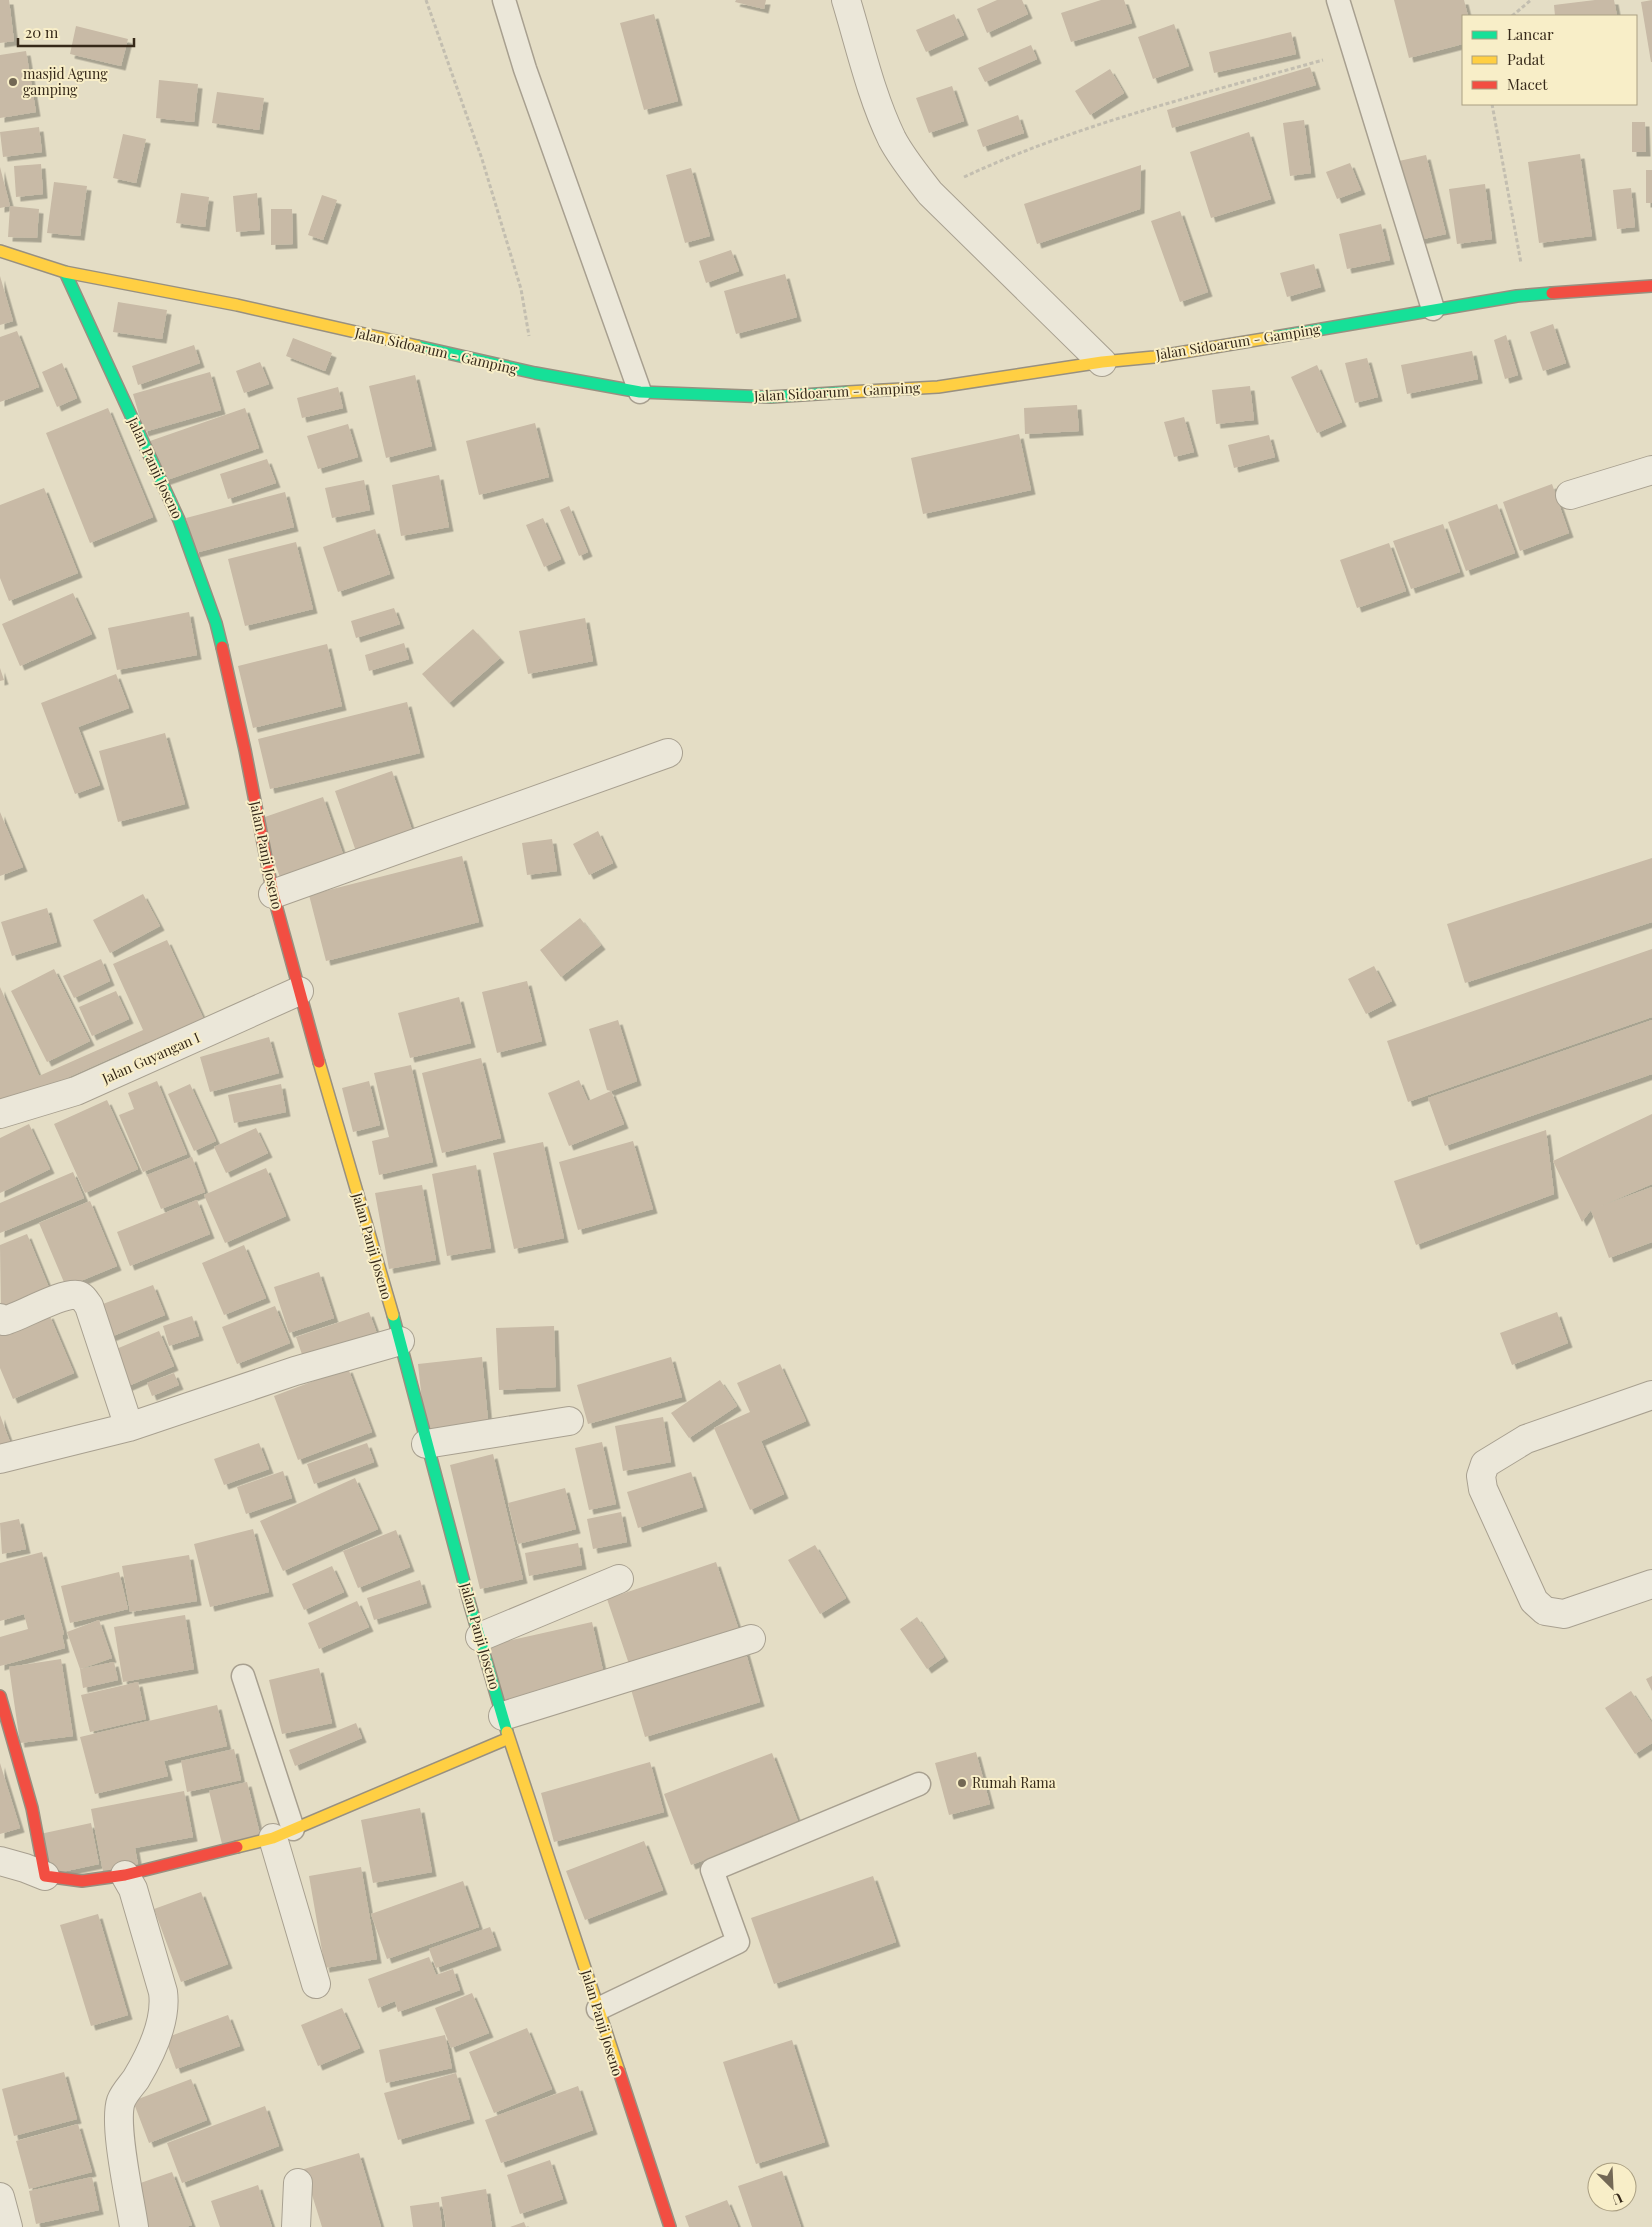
<svg xmlns="http://www.w3.org/2000/svg" width="1652" height="2227" font-family="'Playfair Display',serif">
<style>
.building{fill:#c8baa6;filter:url(#shadow)}
.lines{fill:none;stroke-linecap:round;stroke-linejoin:round}
.lane-casing{stroke:#a8a090;stroke-width:25}
.street-casing{stroke:#a8a090;stroke-width:30}
.fast-casing{stroke:#989080;stroke-width:14}
.slow-casing{stroke:#989080;stroke-width:14}
.jam-casing{stroke:#989080;stroke-width:14}
.path{stroke:#c3beb0;stroke-width:3;stroke-dasharray:4 2.5;stroke-linecap:butt}
.lane{stroke:#ebe7d9;stroke-width:22}
.street{stroke:#ebe7d9;stroke-width:28}
.fast{stroke:#16e098;stroke-width:11}
.slow{stroke:#ffcf43;stroke-width:11}
.jam{stroke:#f24e42;stroke-width:11}
.poi-dot{fill:#736855;stroke:#f8eec8;stroke-width:2}
.labels{text-anchor:middle;stroke-width:4;stroke-linejoin:round;paint-order:stroke}
.poi-label{font-size:14px;fill:#362919;stroke:#f8eec8;text-anchor:start}
.street-label{font-size:14px;fill:#362919;stroke:#f8eec8}
</style>
<defs>
<filter id="shadow"><feDropShadow dx="4.5" dy="4.5" stdDeviation="0" flood-color="#0004"/></filter>
</defs>
<rect width="100%" height="100%" fill="#e4ddc5"/>
<!-- building -->
<path class="building" d="M 0,0 L 9,0 L 14,41 L 0,43 Z
M 736,0 L 766,0 L 764,9 L 735,2 Z
M 997,0 L 1022,0 L 1028,14 L 987,33 L 977,9 Z
M 1101,0 L 1124,0 L 1132,23 L 1071,42 L 1061,13 Z
M 1394,0 L 1464,0 L 1468,16 L 1463,16 L 1463,44 L 1409,58 Z
M 1595,0 L 1614,0 L 1617,16 L 1555,16 L 1554,5 Z
M 1652,0 L 1652,62 L 1651,62 L 1641,2 Z
M 654,14 L 678,101 L 644,110 L 620,23 Z
M 954,14 L 964,35 L 926,52 L 916,30 Z
M 1174,24 L 1189,66 L 1153,79 L 1138,37 Z
M 76,26 L 128,39 L 121,66 L 70,54 Z
M 1291,32 L 1296,54 L 1214,73 L 1209,52 Z
M 1031,45 L 1037,59 L 985,82 L 978,68 Z
M 26,51 L 36,112 L 0,118 L 0,55 Z
M 1310,67 L 1316,85 L 1172,128 L 1167,110 Z
M 1110,69 L 1124,93 L 1090,115 L 1075,91 Z
M 159,80 L 198,84 L 194,122 L 156,118 Z
M 952,86 L 964,121 L 929,133 L 916,98 Z
M 217,92 L 264,98 L 259,130 L 212,123 Z
M 1018,115 L 1024,133 L 983,147 L 977,130 Z
M 1304,120 L 1311,173 L 1290,176 L 1283,123 Z
M 1632,122 L 1645,122 L 1646,152 L 1632,152 Z
M 39,127 L 42,152 L 3,157 L 0,132 Z
M 1249,132 L 1271,199 L 1211,218 L 1190,152 Z
M 123,134 L 146,139 L 136,183 L 113,178 Z
M 1580,154 L 1592,236 L 1539,243 L 1528,162 Z
M 1426,155 L 1446,234 L 1419,240 L 1399,161 Z
M 1350,163 L 1361,190 L 1337,199 L 1326,172 Z
M 41,164 L 43,194 L 16,197 L 14,166 Z
M 1141,165 L 1140,209 L 1037,244 L 1024,204 Z
M 0,167 L 10,206 L 0,208 Z
M 691,168 L 710,236 L 685,243 L 666,175 Z
M 1646,170 L 1652,170 L 1652,203 L 1646,203 Z
M 54,182 L 87,186 L 80,236 L 47,233 Z
M 1485,184 L 1492,239 L 1457,244 L 1449,189 Z
M 1631,188 L 1635,227 L 1617,229 L 1613,190 Z
M 181,193 L 209,197 L 205,227 L 176,223 Z
M 257,193 L 260,230 L 236,232 L 233,196 Z
M 322,195 L 337,200 L 323,240 L 308,235 Z
M 10,206 L 39,209 L 37,238 L 8,237 Z
M 271,209 L 292,209 L 293,244 L 271,245 Z
M 1180,211 L 1208,292 L 1180,302 L 1151,221 Z
M 1381,224 L 1390,260 L 1347,269 L 1339,234 Z
M 731,250 L 739,271 L 706,283 L 699,261 Z
M 1314,264 L 1321,287 L 1287,297 L 1280,273 Z
M 785,274 L 797,317 L 736,334 L 724,291 Z
M 0,276 L 13,321 L 0,325 Z
M 118,302 L 167,310 L 162,339 L 113,332 Z
M 1553,324 L 1566,363 L 1543,371 L 1530,332 Z
M 17,331 L 39,387 L 0,402 L 0,337 Z
M 1506,335 L 1518,375 L 1505,379 L 1494,340 Z
M 293,338 L 332,353 L 325,371 L 286,356 Z
M 194,345 L 200,363 L 138,385 L 132,366 Z
M 1472,351 L 1478,379 L 1407,394 L 1401,365 Z
M 1367,358 L 1378,397 L 1355,403 L 1345,363 Z
M 260,362 L 269,384 L 244,393 L 236,371 Z
M 62,363 L 77,398 L 57,407 L 42,372 Z
M 1317,365 L 1342,422 L 1317,433 L 1291,377 Z
M 210,372 L 221,410 L 144,432 L 133,394 Z
M 415,375 L 432,446 L 386,458 L 369,386 Z
M 1250,386 L 1254,420 L 1216,424 L 1212,390 Z
M 338,387 L 343,408 L 302,418 L 297,398 Z
M 1077,405 L 1079,431 L 1025,434 L 1024,408 Z
M 108,408 L 153,517 L 90,543 L 46,433 Z
M 245,408 L 259,448 L 164,481 L 150,441 Z
M 1184,417 L 1194,452 L 1174,457 L 1164,422 Z
M 535,423 L 549,477 L 479,495 L 466,441 Z
M 348,424 L 358,457 L 318,469 L 307,436 Z
M 1019,434 L 1031,490 L 923,514 L 911,458 Z
M 1269,435 L 1275,457 L 1234,468 L 1228,445 Z
M 267,459 L 276,483 L 228,499 L 220,474 Z
M 439,475 L 449,527 L 401,536 L 392,485 Z
M 364,480 L 370,510 L 332,518 L 325,488 Z
M 1552,484 L 1569,533 L 1520,551 L 1503,502 Z
M 44,488 L 78,573 L 9,601 L 0,578 L 0,505 Z
M 285,492 L 294,527 L 195,553 L 186,518 Z
M 1497,504 L 1515,553 L 1466,571 L 1448,522 Z
M 569,506 L 588,552 L 579,556 L 560,510 Z
M 543,518 L 561,559 L 544,567 L 526,525 Z
M 1443,524 L 1460,572 L 1411,589 L 1393,541 Z
M 375,529 L 390,574 L 338,592 L 323,547 Z
M 296,542 L 313,609 L 245,626 L 228,559 Z
M 1389,543 L 1406,591 L 1357,608 L 1340,560 Z
M 73,593 L 92,634 L 20,666 L 2,624 Z
M 394,608 L 400,624 L 356,638 L 351,621 Z
M 189,612 L 197,655 L 117,670 L 108,628 Z
M 585,618 L 593,661 L 528,674 L 519,631 Z
M 473,629 L 500,658 L 449,703 L 422,674 Z
M 404,643 L 409,659 L 369,671 L 365,655 Z
M 327,644 L 342,706 L 253,728 L 238,666 Z
M 0,668 L 4,680 L 0,681 Z
M 116,674 L 129,708 L 78,727 L 100,785 L 75,794 L 41,703 Z
M 407,702 L 420,753 L 270,789 L 258,739 Z
M 165,733 L 185,804 L 118,822 L 99,751 Z
M 392,771 L 416,842 L 360,863 L 335,791 Z
M 323,797 L 344,857 L 281,880 L 259,819 Z
M 0,812 L 23,867 L 0,876 Z
M 598,831 L 613,863 L 589,875 L 573,844 Z
M 552,839 L 557,871 L 527,875 L 522,843 Z
M 462,856 L 479,922 L 326,961 L 309,895 Z
M 1652,858 L 1652,922 L 1465,983 L 1447,924 Z
M 143,894 L 160,926 L 110,953 L 93,920 Z
M 47,908 L 57,942 L 12,956 L 1,922 Z
M 580,918 L 601,945 L 561,977 L 540,950 Z
M 167,940 L 205,1022 L 149,1047 L 147,1042 L 0,1108 L 0,987 L 39,1076 L 143,1030 L 113,964 Z
M 1652,949 L 1652,1017 L 1408,1102 L 1387,1041 Z
M 101,959 L 110,981 L 74,998 L 63,976 Z
M 1374,966 L 1392,1001 L 1366,1014 L 1348,979 Z
M 54,969 L 90,1041 L 47,1062 L 11,991 Z
M 527,981 L 542,1041 L 497,1053 L 482,992 Z
M 116,991 L 129,1019 L 92,1036 L 79,1007 Z
M 459,997 L 471,1043 L 410,1058 L 398,1013 Z
M 618,1020 L 637,1081 L 611,1091 L 607,1090 L 589,1029 Z
M 1652,1020 L 1652,1074 L 1445,1146 L 1428,1098 Z
M 269,1037 L 279,1073 L 210,1092 L 200,1057 Z
M 481,1058 L 501,1138 L 442,1153 L 422,1073 Z
M 411,1065 L 433,1162 L 379,1175 L 372,1141 L 389,1137 L 374,1073 Z
M 579,1080 L 588,1101 L 611,1091 L 624,1124 L 569,1146 L 548,1093 Z
M 157,1081 L 187,1154 L 143,1172 L 119,1115 L 134,1109 L 128,1093 Z
M 369,1081 L 380,1125 L 353,1132 L 342,1088 Z
M 190,1084 L 216,1141 L 194,1151 L 168,1094 Z
M 281,1084 L 286,1112 L 234,1123 L 228,1095 Z
M 107,1100 L 138,1169 L 85,1193 L 54,1124 Z
M 1652,1114 L 1652,1184 L 1601,1206 L 1652,1187 L 1652,1242 L 1609,1258 L 1591,1210 L 1582,1222 L 1553,1161 Z
M 29,1124 L 50,1169 L 0,1193 L 0,1138 Z
M 256,1128 L 268,1153 L 226,1173 L 214,1147 Z
M 1546,1130 L 1554,1194 L 1416,1245 L 1394,1181 Z
M 633,1141 L 653,1209 L 578,1230 L 559,1162 Z
M 543,1142 L 564,1238 L 514,1249 L 493,1153 Z
M 192,1157 L 205,1192 L 161,1209 L 147,1175 Z
M 476,1165 L 491,1248 L 447,1256 L 432,1174 Z
M 266,1168 L 286,1216 L 225,1243 L 204,1195 Z
M 73,1172 L 84,1198 L 0,1233 L 0,1203 Z
M 422,1185 L 436,1260 L 389,1269 L 375,1193 Z
M 197,1200 L 210,1234 L 130,1266 L 117,1232 Z
M 90,1201 L 117,1266 L 66,1287 L 39,1223 Z
M 27,1234 L 50,1290 L 1,1310 L 0,1245 Z
M 244,1245 L 266,1298 L 224,1315 L 202,1263 Z
M 319,1272 L 334,1318 L 289,1333 L 274,1287 Z
M 153,1285 L 165,1315 L 108,1338 L 95,1307 Z
M 275,1306 L 290,1343 L 237,1364 L 222,1327 Z
M 369,1312 L 379,1339 L 306,1366 L 296,1337 Z
M 1557,1312 L 1568,1343 L 1512,1365 L 1500,1333 Z
M 49,1314 L 74,1373 L 13,1399 L 0,1368 L 0,1335 Z
M 192,1316 L 199,1336 L 169,1346 L 163,1326 Z
M 554,1326 L 556,1387 L 499,1390 L 496,1328 Z
M 159,1331 L 174,1366 L 124,1388 L 109,1352 Z
M 482,1357 L 489,1431 L 426,1438 L 418,1364 Z
M 671,1357 L 682,1397 L 588,1424 L 577,1385 Z
M 780,1364 L 806,1421 L 761,1441 L 784,1494 L 750,1510 L 714,1428 L 750,1412 L 737,1383 Z
M 348,1368 L 372,1432 L 298,1460 L 274,1396 Z
M 174,1373 L 179,1385 L 152,1396 L 147,1383 Z
M 720,1380 L 737,1406 L 689,1438 L 671,1413 Z
M 0,1415 L 10,1442 L 0,1445 Z
M 663,1417 L 671,1462 L 623,1471 L 615,1426 Z
M 602,1442 L 616,1504 L 589,1510 L 575,1448 Z
M 259,1443 L 269,1469 L 224,1485 L 214,1459 Z
M 367,1443 L 374,1462 L 314,1484 L 307,1464 Z
M 493,1454 L 523,1579 L 480,1589 L 450,1465 Z
M 283,1471 L 292,1498 L 246,1514 L 237,1487 Z
M 691,1472 L 703,1507 L 638,1528 L 627,1492 Z
M 355,1478 L 378,1529 L 283,1571 L 260,1521 Z
M 565,1488 L 576,1529 L 518,1544 L 508,1503 Z
M 621,1512 L 627,1542 L 593,1549 L 587,1519 Z
M 19,1519 L 26,1549 L 2,1554 L 0,1523 Z
M 253,1529 L 269,1592 L 210,1607 L 194,1544 Z
M 396,1530 L 410,1567 L 358,1588 L 343,1551 Z
M 578,1543 L 582,1565 L 529,1576 L 525,1553 Z
M 815,1545 L 846,1598 L 820,1614 L 788,1560 Z
M 42,1552 L 64,1634 L 62,1635 L 65,1648 L 0,1666 L 0,1637 L 28,1629 L 24,1614 L 0,1621 L 0,1563 Z
M 189,1555 L 197,1601 L 130,1612 L 122,1566 Z
M 716,1562 L 741,1636 L 632,1673 L 607,1599 Z
M 332,1566 L 344,1592 L 304,1610 L 292,1584 Z
M 119,1572 L 128,1609 L 70,1623 L 61,1586 Z
M 420,1580 L 427,1603 L 374,1620 L 367,1598 Z
M 357,1601 L 369,1627 L 319,1649 L 308,1623 Z
M 185,1615 L 194,1669 L 123,1682 L 114,1627 Z
M 917,1617 L 944,1657 L 927,1669 L 900,1629 Z
M 99,1620 L 112,1658 L 80,1669 L 67,1632 Z
M 592,1622 L 605,1679 L 502,1702 L 490,1645 Z
M 745,1650 L 760,1702 L 645,1737 L 630,1686 Z
M 61,1659 L 73,1736 L 20,1743 L 9,1667 Z
M 114,1662 L 118,1680 L 83,1688 L 80,1669 Z
M 319,1668 L 332,1723 L 282,1734 L 269,1680 Z
M 1652,1676 L 1652,1691 L 1646,1679 Z
M 138,1682 L 146,1719 L 90,1732 L 81,1695 Z
M 1631,1691 L 1652,1723 L 1652,1743 L 1635,1754 L 1605,1708 Z
M 217,1705 L 227,1746 L 164,1761 L 168,1776 L 95,1794 L 80,1737 Z
M 356,1723 L 362,1738 L 295,1766 L 289,1750 Z
M 234,1749 L 241,1780 L 187,1792 L 181,1761 Z
M 976,1752 L 990,1804 L 949,1815 L 935,1763 Z
M 772,1753 L 799,1824 L 691,1865 L 664,1794 Z
M 650,1762 L 664,1812 L 554,1842 L 541,1793 Z
M 0,1763 L 20,1828 L 0,1834 Z
M 247,1782 L 260,1834 L 222,1844 L 209,1791 Z
M 184,1791 L 193,1837 L 135,1848 L 139,1870 L 104,1877 L 91,1809 Z
M 420,1808 L 432,1872 L 373,1883 L 361,1820 Z
M 91,1823 L 99,1864 L 48,1875 L 40,1834 Z
M 644,1841 L 663,1890 L 585,1920 L 566,1871 Z
M 361,1867 L 377,1959 L 325,1968 L 309,1876 Z
M 873,1876 L 896,1942 L 774,1984 L 751,1918 Z
M 463,1881 L 479,1927 L 387,1959 L 371,1914 Z
M 201,1892 L 228,1964 L 181,1982 L 154,1909 Z
M 98,1914 L 128,2015 L 91,2026 L 60,1925 Z
M 490,1927 L 497,1946 L 436,1968 L 429,1949 Z
M 429,1957 L 436,1975 L 453,1969 L 460,1990 L 398,2012 L 395,2001 L 378,2008 L 368,1979 Z
M 472,1993 L 489,2033 L 451,2048 L 435,2008 Z
M 342,2008 L 360,2048 L 318,2066 L 301,2025 Z
M 228,2015 L 240,2046 L 176,2069 L 165,2038 Z
M 527,2028 L 552,2089 L 494,2113 L 469,2052 Z
M 445,2035 L 452,2068 L 386,2083 L 379,2050 Z
M 792,2040 L 825,2142 L 756,2164 L 723,2062 Z
M 64,2072 L 77,2119 L 14,2136 L 2,2089 Z
M 456,2073 L 470,2119 L 398,2140 L 384,2093 Z
M 191,2079 L 207,2120 L 149,2143 L 133,2101 Z
M 578,2086 L 593,2130 L 501,2163 L 485,2120 Z
M 265,2106 L 279,2146 L 182,2183 L 167,2143 Z
M 78,2124 L 92,2172 L 29,2189 L 16,2141 Z
M 359,2153 L 381,2227 L 322,2227 L 304,2169 Z
M 550,2160 L 563,2199 L 520,2214 L 507,2175 Z
M 782,2171 L 801,2227 L 752,2227 L 738,2186 Z
M 172,2172 L 192,2225 L 186,2227 L 144,2227 L 129,2187 Z
M 92,2177 L 99,2210 L 36,2224 L 29,2191 Z
M 258,2185 L 272,2227 L 220,2227 L 211,2201 Z
M 486,2189 L 492,2227 L 446,2227 L 441,2197 Z
M 727,2200 L 738,2227 L 689,2227 L 685,2216 Z
M 439,2202 L 442,2227 L 413,2227 L 410,2206 Z
M 524,2222 L 526,2227 L 510,2227 Z"/>
<g class="lines">
<!-- lane casing -->
<g class="lane-casing">
<path id="lane" d="M 504,0 L 525,69 L 640,392
M 1338,0 L 1433,309
M 243,1676 L 293,1829
M 598,2009 L 738,1942 L 712,1870 L 919,1784"/>
</g>
<!-- street casing -->
<g class="street-casing">
<path id="street" d="M 846,0 C 860,46 871,96 892,139 C 902,158 917,176 930,193 L 1102,362
M 1570,495 L 1652,470
M 273,894 L 668,753
M 0,1114 L 76,1091 L 299,991
M 0,1318 L 4,1321 C 22,1316 62,1292 78,1295 C 83,1296 86,1302 89,1306 L 129,1427
M 1652,1395 L 1526,1439 L 1485,1464 L 1481,1476 L 1483,1489 L 1534,1601 L 1545,1611 L 1564,1614 L 1652,1584
M 426,1444 L 569,1421
M 0,1459 L 129,1427 L 295,1371 L 400,1341
M 480,1637 L 619,1579
M 503,1716 L 751,1639
M 273,1838 L 316,1984
M 0,1861 L 25,1868 L 45,1876
M 125,1875 L 133,1889 L 163,1992 C 167,2021 151,2054 136,2079 C 131,2086 124,2093 121,2101 C 113,2124 130,2199 134,2227
M 0,2197 L 8,2227
M 296,2227 L 298,2183"/>
</g>
<!-- fast casing -->
<g class="fast-casing">
<path id="fast" d="M 65,272 L 179,520 L 216,623 L 222,647
M 1275,337 L 1517,296 L 1552,293
M 417,346 L 535,373 L 640,392 L 771,397 L 848,392
M 393,1315 L 470,1605 L 507,1732"/>
</g>
<!-- slow casing -->
<g class="slow-casing">
<path id="slow" d="M 0,251 L 65,272 L 237,305 L 417,346
M 848,392 L 938,387 L 1102,362 L 1154,357 L 1275,337
M 319,1062 L 393,1315
M 507,1732 L 619,2071
M 237,1847 L 273,1838 L 509,1738"/>
</g>
<!-- jam casing -->
<g class="jam-casing">
<path id="jam" d="M 1552,293 L 1652,286
M 222,647 L 245,750 L 273,894 L 319,1062
M 0,1696 L 32,1808 L 45,1876 L 82,1881 L 125,1875 L 237,1847
M 619,2071 L 670,2227"/>
</g>
<!-- path -->
<path class="path" d="M 426,0 L 482,159 L 521,289 L 529,336
M 1512,16 L 1531,0
M 1492,104 L 1521,263
M 964,177 C 1078,124 1202,94 1323,60"/>
<!-- lane -->
<use href="#lane" class="lane"/>
<!-- street -->
<use href="#street" class="street"/>
<!-- fast -->
<use href="#fast" class="fast"/>
<!-- slow -->
<use href="#slow" class="slow"/>
<!-- jam -->
<use href="#jam" class="jam"/>
</g>
<!-- markers -->
<g class="poi-dot">
<circle cx="13" cy="82" r="5"/>
<circle cx="962" cy="1783" r="5"/>
</g>
<g class="labels">
<!-- poi labels -->
<g class="poi-label">
<text x="23" y="79">masjid Agung<tspan x="23" dy="16">gamping</tspan></text>
<text x="972" y="1788">Rumah Rama</text>
</g>
<!-- street labels -->
<g class="street-label">
<text transform="translate(1238 342) rotate(-9)" y="5">Jalan Sidoarum - Gamping</text>
<text transform="translate(436 351) rotate(13)" y="5">Jalan Sidoarum - Gamping</text>
<text transform="translate(837 392) rotate(-3)" y="5">Jalan Sidoarum - Gamping</text>
<text transform="translate(155 468) rotate(65)" y="5">Jalan Panji Joseno</text>
<text transform="translate(266 855) rotate(78)" y="5">Jalan Panji Joseno</text>
<text transform="translate(151 1058) rotate(-24)" y="5">Jalan Guyangan I</text>
<text transform="translate(372 1246) rotate(74)" y="5">Jalan Panji Joseno</text>
<text transform="translate(480 1636) rotate(74)" y="5">Jalan Panji Joseno</text>
<text transform="translate(602 2023) rotate(73)" y="5">Jalan Panji Joseno</text>
</g>
</g>
<!-- legend -->
<rect x="1462" y="15" width="175" height="90" fill="#f8eec8" stroke="#aa9f82"/>
<rect x="1472" y="31" width="25" height="8" fill="#16e098" stroke="#aa9f82"/>
<text x="1507" y="40" font-size="15" fill="#362919">Lancar</text>
<rect x="1472" y="56" width="25" height="8" fill="#ffcf43" stroke="#aa9f82"/>
<text x="1507" y="65" font-size="15" fill="#362919">Padat</text>
<rect x="1472" y="81" width="25" height="8" fill="#f24e42" stroke="#aa9f82"/>
<text x="1507" y="90" font-size="15" fill="#362919">Macet</text>
<!-- north arrow -->
<g transform="translate(1612 2187) rotate(156)"><circle r="24" fill="#f8eec8" stroke="#aa9f82"/>
<path d="M0-4L9 19L0 12L-9 19Z" fill="#736855"/>
<text y="-8" font-size="14" font-weight="bold" text-anchor="middle" fill="#362919">U</text>
</g>
<!-- scale -->
<path d="M18 38v8h116v-8" fill="none" stroke="#362919" stroke-width="2.5"/>
<text x="25" y="38" font-size="15" fill="#362919" stroke="#f8eec8" stroke-width="4" paint-order="stroke">20 m</text>
</svg>
